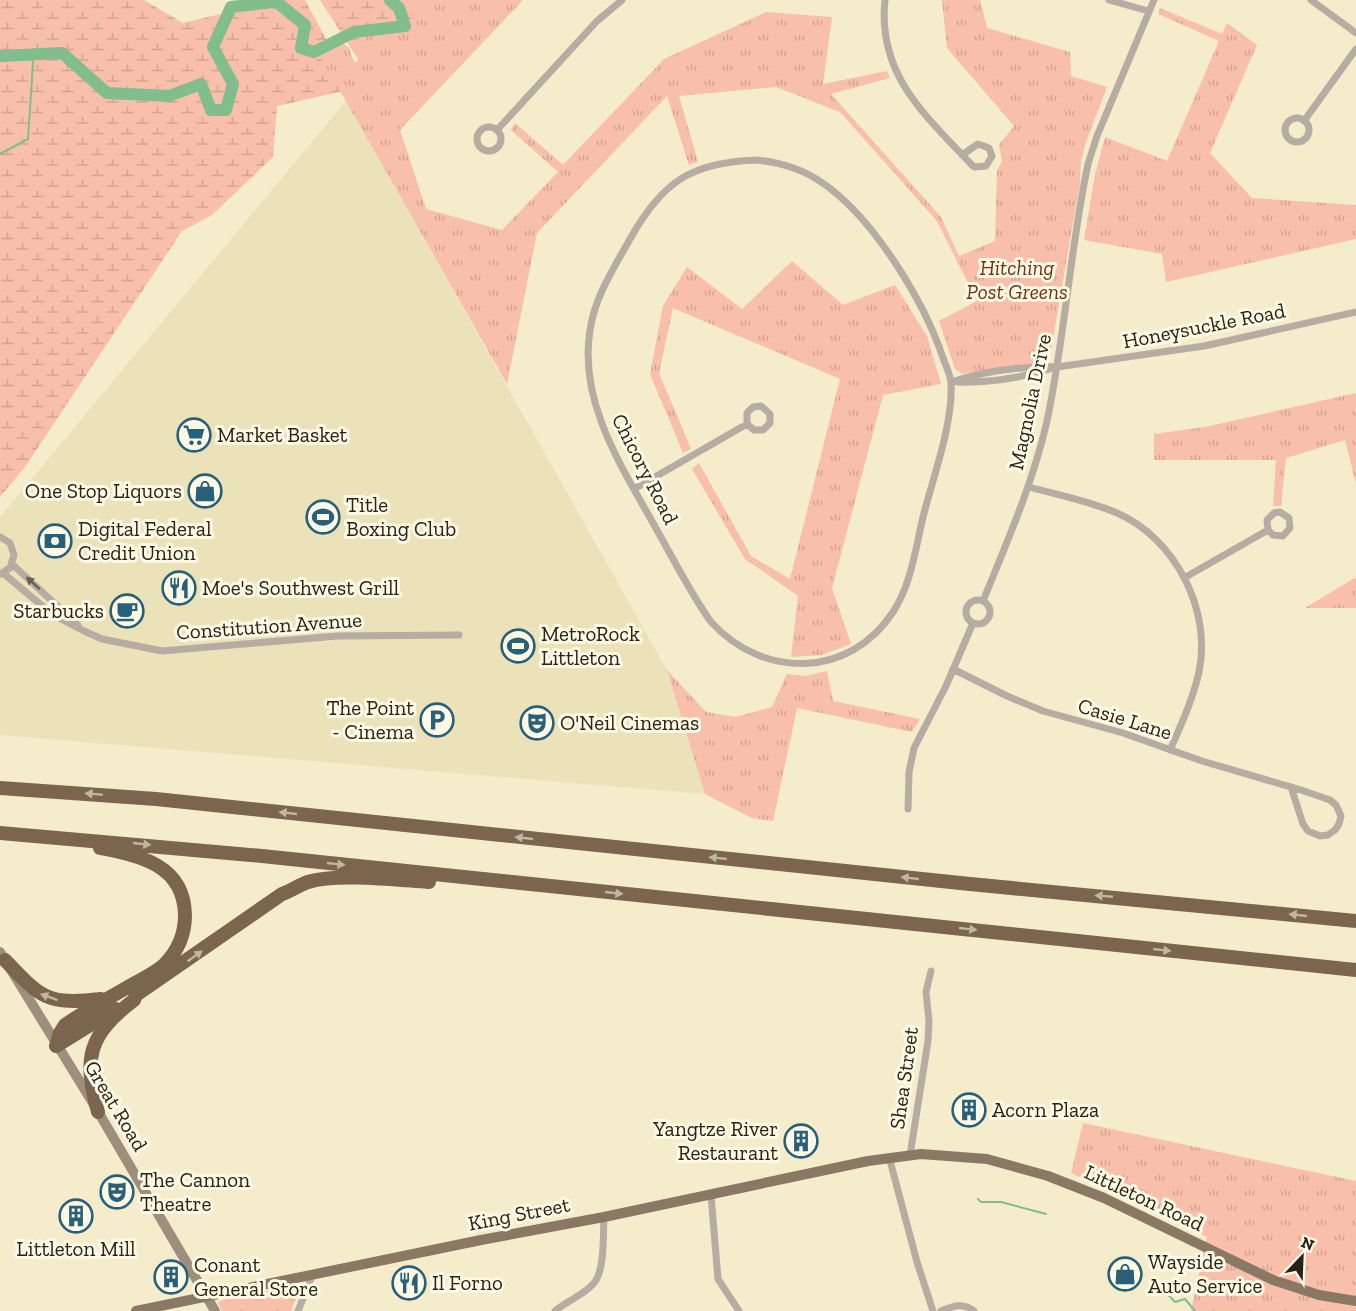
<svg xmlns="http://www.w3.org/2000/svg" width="1356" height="1311" font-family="'Zilla Slab',serif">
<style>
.built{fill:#ece2b9}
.wetland{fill:url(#wetland-marsh)}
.park{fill:url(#park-tufts)}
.pitch{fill:#f8bfaa}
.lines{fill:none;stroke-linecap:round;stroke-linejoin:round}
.stream{stroke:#81bd8d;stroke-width:2}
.river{stroke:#81bd8d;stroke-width:12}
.minor{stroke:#b7aca1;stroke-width:7}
.secondary{stroke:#9e8e7d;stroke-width:10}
.primary{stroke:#8b7864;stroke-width:10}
.motorway{stroke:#7b654e;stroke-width:14}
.oneway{fill:#676155}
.oneway2{fill:#c3b6a1}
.labels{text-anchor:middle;stroke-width:6;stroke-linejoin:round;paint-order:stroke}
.park-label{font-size:21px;font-style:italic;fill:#713016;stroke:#fef9e5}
.street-label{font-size:21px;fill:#262317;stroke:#fef9e5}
.poi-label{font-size:21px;fill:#262317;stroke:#fef9e5;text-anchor:start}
</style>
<defs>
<pattern id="wetland-marsh" width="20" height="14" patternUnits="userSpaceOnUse" patternTransform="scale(1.5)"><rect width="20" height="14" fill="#f8bfaa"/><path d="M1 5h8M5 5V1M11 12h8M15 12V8" fill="none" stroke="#d4a492"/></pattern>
<pattern id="park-tufts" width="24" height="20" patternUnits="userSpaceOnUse" patternTransform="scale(1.5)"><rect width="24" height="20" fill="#f8bfaa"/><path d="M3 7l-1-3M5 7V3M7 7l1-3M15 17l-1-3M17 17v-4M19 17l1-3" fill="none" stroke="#d4a492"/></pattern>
</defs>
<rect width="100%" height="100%" fill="#f4ecca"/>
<!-- built -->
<path class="built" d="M 346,101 L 667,670 L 705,794 L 0,735 L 0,517 Z"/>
<!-- wetland -->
<path class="wetland" d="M 0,0 L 144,0 L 183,23 L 279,0 L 305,0 L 353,89 L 277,106 L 273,157 L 212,215 L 182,231 L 25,467 L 0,497 Z
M 320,0 L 496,0 L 367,73 Z"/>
<!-- park -->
<path class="park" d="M 408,0 L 523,0 L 400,130 L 426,209 L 502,230 L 558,172 L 511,130 L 515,123 L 563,165 L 664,59 L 766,12 L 832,17 L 823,84 L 887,71 L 890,78 L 831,94 L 941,217 L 959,256 L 995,241 L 997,171 L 1002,161 L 999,145 L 1014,126 L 947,48 L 942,0 L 980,0 L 987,28 L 1070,52 L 1071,76 L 1107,87 L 1086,142 L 1081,161 L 1080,183 L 1051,350 L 1046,357 L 1038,363 L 962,374 L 955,369 L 939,321 L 977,301 L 937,221 L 840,112 L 776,87 L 679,96 L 698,162 L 689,165 L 667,96 L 537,233 L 507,384 L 319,54 L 343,43 L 349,48 L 354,62 L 358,61 L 361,44 L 368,36 L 408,31 C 412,19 415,11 408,0 Z
M 1160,8 L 1222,34 L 1227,23 L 1257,45 L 1210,153 L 1252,198 L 1356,205 L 1356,239 L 1166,282 L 1162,254 L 1084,240 L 1095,174 L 1105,137 L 1167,161 L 1219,41 L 1158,14 Z
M 792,261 L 843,305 L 895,285 L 927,336 L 941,384 L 883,395 L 832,588 L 851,644 L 821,655 L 791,657 L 798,596 L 745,559 L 692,469 L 699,463 L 751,556 L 790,579 L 840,379 L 673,308 L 659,373 L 691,449 L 683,453 L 650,374 L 663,306 L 687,267 L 742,309 Z
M 1356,393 L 1356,484 L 1345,440 L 1286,458 L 1281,506 L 1273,506 L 1276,460 L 1154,460 L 1154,434 L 1205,427 Z
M 1356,577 L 1356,608 L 1305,608 Z
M 667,670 L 706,712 L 736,717 L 772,707 L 787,674 L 806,676 L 827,671 L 833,701 L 920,719 L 912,732 L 797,708 L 773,821 L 752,818 L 705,794 Z
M 1083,1123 L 1356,1181 L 1356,1311 L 1191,1311 L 1207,1237 L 1071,1173 Z
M 302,1283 L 291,1311 L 222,1311 L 218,1303 L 220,1301 Z"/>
<!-- pitch -->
<path class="pitch" d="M 252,0 L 288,0 L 294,11 L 273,2 L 256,8 Z"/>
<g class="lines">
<!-- stream -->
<path class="stream" d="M 0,154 L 28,139 L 33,63 L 32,54
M 978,1199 L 981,1202 L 1001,1202 L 1046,1214
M 1157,1283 L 1175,1302 L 1185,1299 L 1195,1311"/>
<!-- river -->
<path class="river" d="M 0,56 L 62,53 L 107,93 L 169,96 L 201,84 L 211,110 L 226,110 L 233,84 L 213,47 L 231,7 L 273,2 L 278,3 L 305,25 L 301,48 L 314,52 L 354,32 L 405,26 L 399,8 L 390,0"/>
<!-- minor -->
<path class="minor" d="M 885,0 C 877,74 925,115 971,164 L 974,167 L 986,166 L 992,156 L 989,148 L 978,144 L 962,155
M 1109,0 L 1148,11
M 1311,0 L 1356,33
M1285 130a12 12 0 1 1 24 0a12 12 0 1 1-24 0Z
M 1304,121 L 1356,49
M477 139a12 12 0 1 1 24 0a12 12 0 1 1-24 0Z
M 497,130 L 597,21 L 622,0
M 757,160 C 782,163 803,169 824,184 C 874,219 924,301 943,358 C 946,366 951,376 951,384 C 953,423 934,475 924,513 C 916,545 912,583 893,612 C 849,679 763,679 711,622 C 691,594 675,562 658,532 C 624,470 578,404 590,330 C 595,296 614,268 630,239 C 662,182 691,162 757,160 Z
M 951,382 C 985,371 1022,366 1057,367 L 1204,346 L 1356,312
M 957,382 C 987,383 1020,378 1050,369
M 1029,487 C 1058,495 1089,501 1117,513 C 1175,538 1212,610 1199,672 C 1193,699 1181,725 1170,750
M 634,489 L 747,424 L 747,413 L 753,407 L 761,406 L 770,414 L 770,423 L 763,430 L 754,430 L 747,424
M 0,537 L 10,543 L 14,555 L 10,568 L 0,574
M 12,564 L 78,625
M 3,573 L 53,615 L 84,631 L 102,639 L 162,651 L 337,636 L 459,635
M 1184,578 L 1268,530 L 1267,520 L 1274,513 L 1280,512 L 1289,518 L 1290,528 L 1283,536 L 1273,535 L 1268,530
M966 612a12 12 0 1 1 24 0a12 12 0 1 1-24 0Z
M 983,601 C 1007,542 1033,483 1047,421 C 1065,336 1070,249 1088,164 L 1097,136 L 1154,0
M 953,669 L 1007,696 L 1043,711 L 1123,733 L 1202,761 L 1301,790 L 1330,800 L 1336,805 L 1341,816 L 1339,824 L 1335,830 L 1328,835 L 1320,836 L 1308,831 L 1303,824 L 1291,787
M 908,809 L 909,772 L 914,748 L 946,686 L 973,623
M 910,1155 L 928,1041 L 929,1021 L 926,992 L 931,971
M 889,1157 L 917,1262 L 933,1311
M 711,1195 L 718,1279 L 739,1311
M 298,1311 L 312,1276
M 555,1311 C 567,1301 584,1295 594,1283 C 605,1270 603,1234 604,1217
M 941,1311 C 953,1306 963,1302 974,1311"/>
<!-- secondary -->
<path class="secondary" d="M 0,952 L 93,1103 L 215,1311"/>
<!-- primary -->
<path class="primary" d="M 136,1311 L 481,1240 L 604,1217 L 868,1161 L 921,1154 L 987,1159 L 1048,1176 L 1104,1198 L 1273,1280 L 1319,1295 L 1356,1301"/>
<!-- motorway -->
<path class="motorway" d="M 0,788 L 156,799 L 970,884 L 1356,921
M 0,833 L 262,856 L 1356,970
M 5,960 C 41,998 46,1005 101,999
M 56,1046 L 60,1033 L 65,1025 C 85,1011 107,999 128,987 C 140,980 154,974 164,965 C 178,951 185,935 185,915 C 184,865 141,856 100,848
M 56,1046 L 116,1009
M 98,1112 C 83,1058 88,1035 134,1000 L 136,995 L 282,894 C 291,891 299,885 308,882 C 337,873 397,880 429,882"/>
</g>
<!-- one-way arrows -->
<defs><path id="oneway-solid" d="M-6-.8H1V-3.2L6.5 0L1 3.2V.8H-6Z" transform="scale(1.5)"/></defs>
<use class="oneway" href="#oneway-solid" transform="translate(33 583) rotate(-138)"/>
<g class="oneway2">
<use href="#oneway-solid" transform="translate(94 794) rotate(-175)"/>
<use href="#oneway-solid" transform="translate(288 813) rotate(-174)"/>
<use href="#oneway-solid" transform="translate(524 838) rotate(-174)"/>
<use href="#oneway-solid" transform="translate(142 844) rotate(6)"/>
<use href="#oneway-solid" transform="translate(718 858) rotate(-174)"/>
<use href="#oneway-solid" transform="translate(336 864) rotate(6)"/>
<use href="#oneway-solid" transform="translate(910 878) rotate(-174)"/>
<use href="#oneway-solid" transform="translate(614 893) rotate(6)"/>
<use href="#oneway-solid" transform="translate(1104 896) rotate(-175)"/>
<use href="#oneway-solid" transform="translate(1298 915) rotate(-174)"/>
<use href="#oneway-solid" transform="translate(968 929) rotate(6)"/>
<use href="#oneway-solid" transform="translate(1162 950) rotate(6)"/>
<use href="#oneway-solid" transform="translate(195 956) rotate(-35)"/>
<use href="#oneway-solid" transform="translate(49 997) rotate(-160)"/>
</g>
<!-- icons -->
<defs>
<g id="supermarket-ring" transform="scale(1.725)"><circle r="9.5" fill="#fef9e5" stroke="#28607a" stroke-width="1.5"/><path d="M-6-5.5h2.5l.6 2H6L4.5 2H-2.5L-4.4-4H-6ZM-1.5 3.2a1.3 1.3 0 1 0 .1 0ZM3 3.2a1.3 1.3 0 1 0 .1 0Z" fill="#28607a"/></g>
<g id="shop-ring" transform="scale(1.725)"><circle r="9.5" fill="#fef9e5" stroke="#28607a" stroke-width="1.5"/><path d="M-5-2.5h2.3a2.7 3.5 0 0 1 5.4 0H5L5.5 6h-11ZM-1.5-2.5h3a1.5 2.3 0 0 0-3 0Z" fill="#28607a"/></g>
<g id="stadium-ring" transform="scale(1.725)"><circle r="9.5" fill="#fef9e5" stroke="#28607a" stroke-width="1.5"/><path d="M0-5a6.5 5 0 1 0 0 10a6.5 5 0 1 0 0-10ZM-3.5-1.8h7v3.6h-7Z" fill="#28607a"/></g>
<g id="bank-ring" transform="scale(1.725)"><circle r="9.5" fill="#fef9e5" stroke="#28607a" stroke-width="1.5"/><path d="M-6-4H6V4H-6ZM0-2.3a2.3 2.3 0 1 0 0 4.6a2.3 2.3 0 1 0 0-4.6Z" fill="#28607a"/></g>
<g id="restaurant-ring" transform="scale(1.725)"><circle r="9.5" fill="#fef9e5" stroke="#28607a" stroke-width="1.5"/><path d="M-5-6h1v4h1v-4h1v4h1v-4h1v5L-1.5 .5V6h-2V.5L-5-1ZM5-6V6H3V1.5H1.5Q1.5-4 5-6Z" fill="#28607a"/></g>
<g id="cafe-ring" transform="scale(1.725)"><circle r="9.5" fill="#fef9e5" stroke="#28607a" stroke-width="1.5"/><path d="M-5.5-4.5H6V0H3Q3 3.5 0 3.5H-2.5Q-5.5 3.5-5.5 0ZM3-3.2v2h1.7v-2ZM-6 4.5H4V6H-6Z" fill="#28607a"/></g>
<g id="parking-ring" transform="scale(1.725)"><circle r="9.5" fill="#fef9e5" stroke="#28607a" stroke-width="1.5"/><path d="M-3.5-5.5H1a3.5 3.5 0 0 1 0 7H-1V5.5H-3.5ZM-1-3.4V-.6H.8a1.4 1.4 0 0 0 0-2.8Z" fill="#28607a"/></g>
<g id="theatre-ring" transform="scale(1.725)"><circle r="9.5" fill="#fef9e5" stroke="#28607a" stroke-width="1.5"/><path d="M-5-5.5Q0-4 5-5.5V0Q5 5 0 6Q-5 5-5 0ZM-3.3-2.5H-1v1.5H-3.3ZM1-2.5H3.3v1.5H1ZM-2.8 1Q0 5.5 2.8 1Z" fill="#28607a"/></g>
<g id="building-ring" transform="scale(1.725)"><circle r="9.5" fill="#fef9e5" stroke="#28607a" stroke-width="1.5"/><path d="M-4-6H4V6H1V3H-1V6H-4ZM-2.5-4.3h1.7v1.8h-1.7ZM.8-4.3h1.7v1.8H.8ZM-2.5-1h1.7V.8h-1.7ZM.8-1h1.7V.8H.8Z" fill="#28607a"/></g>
</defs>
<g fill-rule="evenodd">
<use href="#supermarket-ring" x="194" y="435"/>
<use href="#shop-ring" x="205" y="491"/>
<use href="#stadium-ring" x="323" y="517"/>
<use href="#bank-ring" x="55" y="541"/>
<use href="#restaurant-ring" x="179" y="588"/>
<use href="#cafe-ring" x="127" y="611"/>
<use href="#stadium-ring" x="518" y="646"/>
<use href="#parking-ring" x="437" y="720"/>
<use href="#theatre-ring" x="537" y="723"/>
<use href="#building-ring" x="969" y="1110"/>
<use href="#building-ring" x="801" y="1141"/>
<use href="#theatre-ring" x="117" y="1192"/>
<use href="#building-ring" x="76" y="1216"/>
<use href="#shop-ring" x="1125" y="1274"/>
<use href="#building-ring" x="171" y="1277"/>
<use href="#restaurant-ring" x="409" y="1283"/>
</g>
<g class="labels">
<!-- park labels -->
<g class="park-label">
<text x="1017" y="275">Hitching<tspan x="1017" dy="24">Post Greens</tspan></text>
</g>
<!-- street labels -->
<g class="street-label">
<text transform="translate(1204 326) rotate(-11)" y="7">Honeysuckle Road</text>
<text transform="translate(1030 402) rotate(-78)" y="7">Magnolia Drive</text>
<text transform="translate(645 469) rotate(63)" y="7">Chicory Road</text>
<text transform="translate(269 626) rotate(-4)" y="7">Constitution Avenue</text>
<text transform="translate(1125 719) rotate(17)" y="7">Casie Lane</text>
<text transform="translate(904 1078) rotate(-82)" y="7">Shea Street</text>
<text transform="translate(116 1106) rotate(59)" y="7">Great Road</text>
<text transform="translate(1144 1198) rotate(25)" y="7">Littleton Road</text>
<text transform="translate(519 1214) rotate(-11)" y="7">King Street</text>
</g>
<!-- poi labels -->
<g class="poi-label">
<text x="217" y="442">Market Basket</text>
<text x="182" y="498" text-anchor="end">One Stop Liquors</text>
<text x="346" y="512">Title<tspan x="346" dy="24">Boxing Club</tspan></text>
<text x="78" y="536">Digital Federal<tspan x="78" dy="24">Credit Union</tspan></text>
<text x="202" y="595">Moe's Southwest Grill</text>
<text x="104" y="618" text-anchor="end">Starbucks</text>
<text x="541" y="641">MetroRock<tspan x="541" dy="24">Littleton</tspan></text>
<text x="414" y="715" text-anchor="end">The Point<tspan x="414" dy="24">- Cinema</tspan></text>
<text x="560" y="730">O'Neil Cinemas</text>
<text x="992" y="1117">Acorn Plaza</text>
<text x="778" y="1136" text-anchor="end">Yangtze River<tspan x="778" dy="24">Restaurant</tspan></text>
<text x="140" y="1187">The Cannon<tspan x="140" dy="24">Theatre</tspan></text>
<text x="76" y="1256" text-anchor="middle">Littleton Mill</text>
<text x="1148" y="1269">Wayside<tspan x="1148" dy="24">Auto Service</tspan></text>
<text x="194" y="1272">Conant<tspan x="194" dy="24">General Store</tspan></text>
<text x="432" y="1290">Il Forno</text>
</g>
</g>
<!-- north arrow -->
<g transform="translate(1302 1257) rotate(23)" stroke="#fef9e5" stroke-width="4.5" paint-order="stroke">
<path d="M0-4.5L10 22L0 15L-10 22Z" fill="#262317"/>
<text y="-9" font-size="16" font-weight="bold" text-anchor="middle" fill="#262317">N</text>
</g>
</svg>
